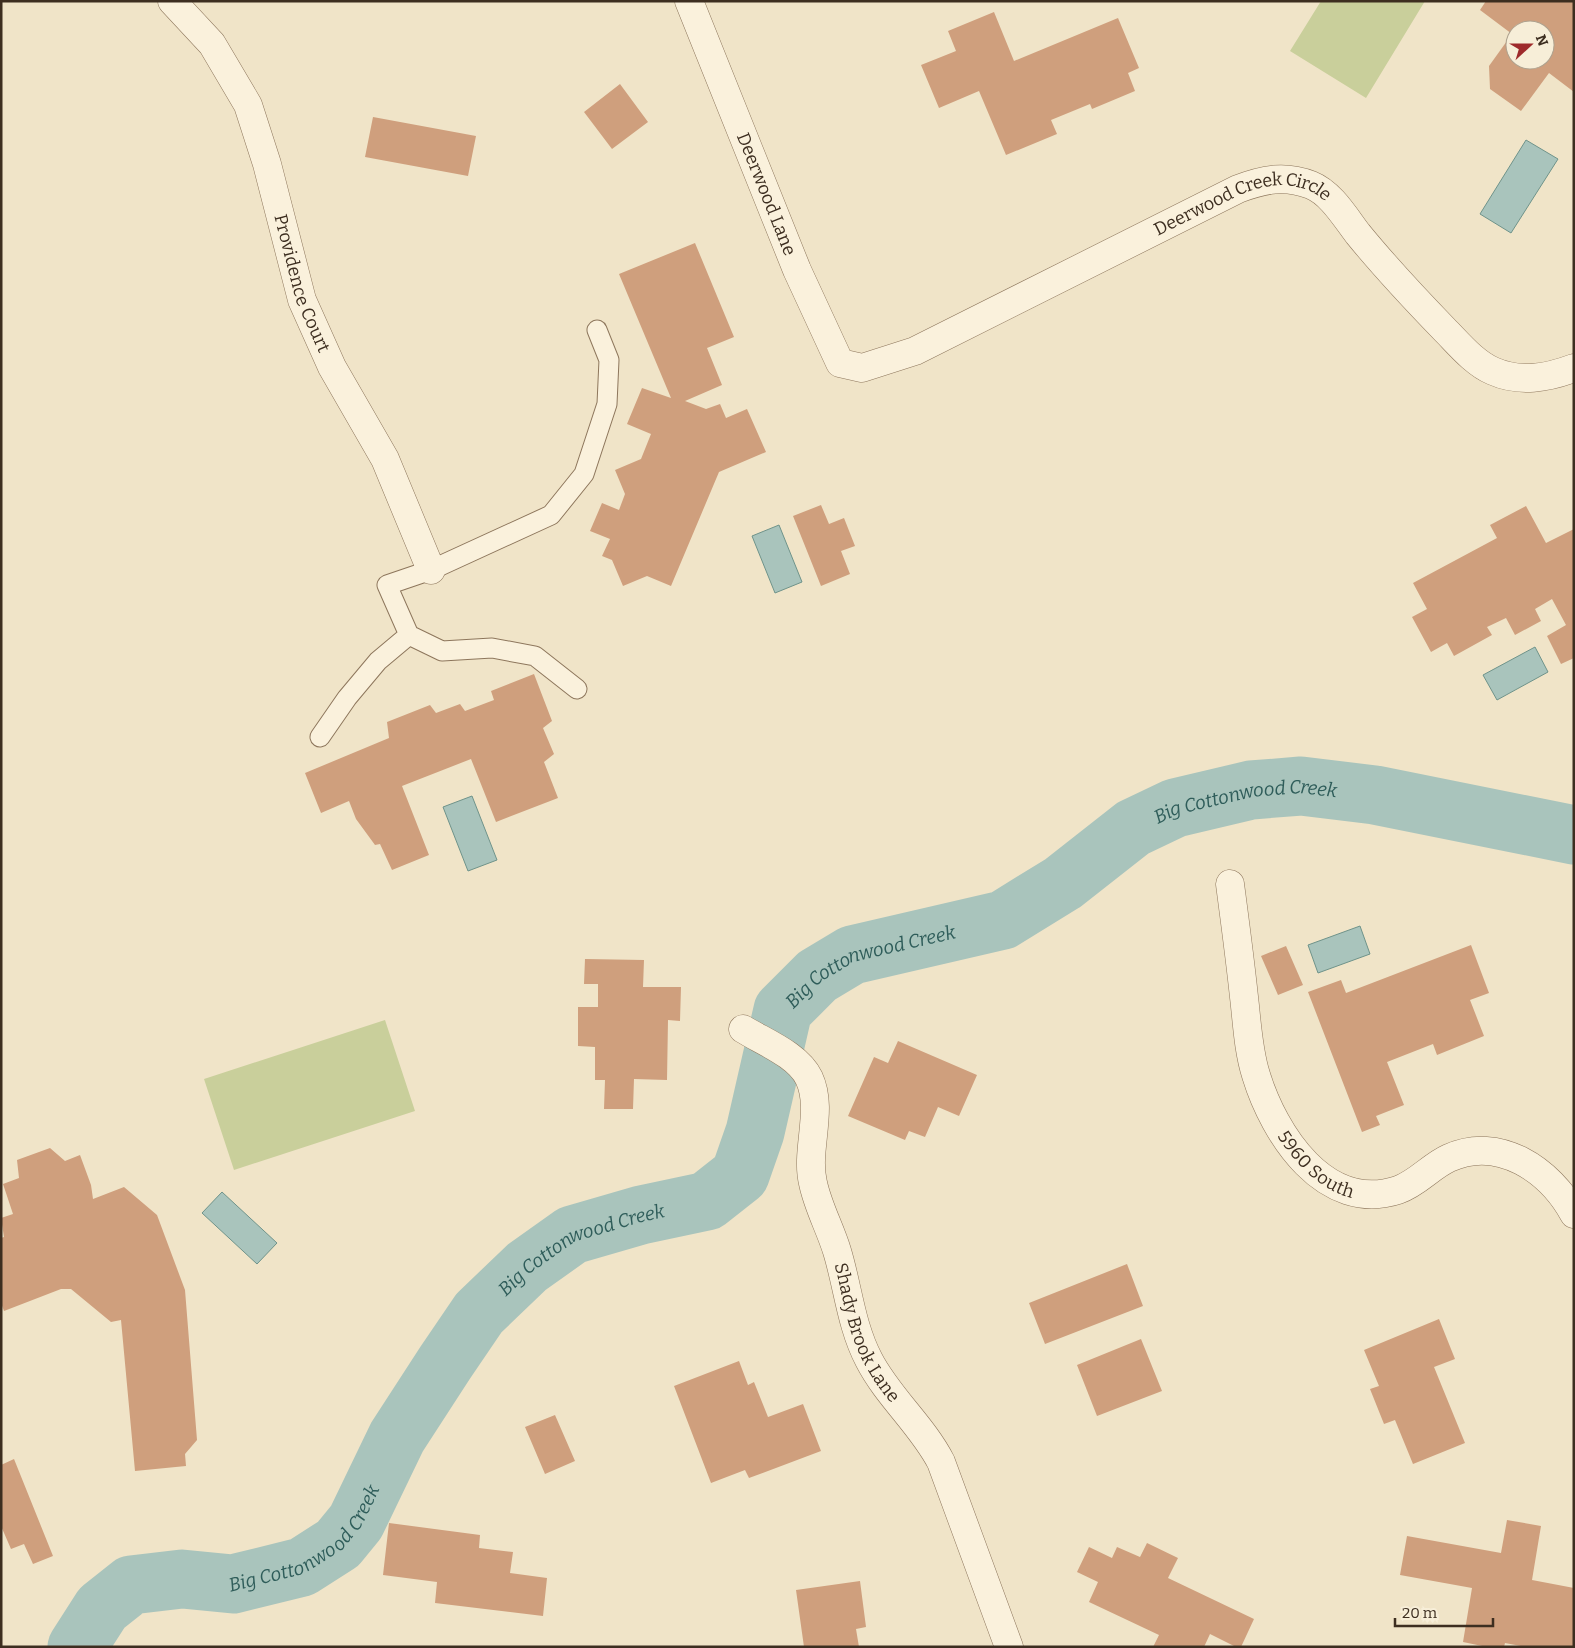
<svg xmlns="http://www.w3.org/2000/svg" width="1575" height="1648" font-family="Bitter,serif">
<style>
.green{fill:#c9cf9b}
.water{fill:#a9c4bc;stroke:#6f938a}
.lines{fill:none;stroke-linecap:round;stroke-linejoin:round}
.river{stroke:#a9c4bc;stroke-width:59}
.building{fill:#cf9f7d;fill-rule:evenodd}
.service-casing{stroke:#8d765c;stroke-width:21}
.minor-casing{stroke:#8d765c;stroke-width:29}
.service{stroke:#faf1dc;stroke-width:19}
.minor{stroke:#faf1dc;stroke-width:28}
.labels{text-anchor:middle;stroke-width:5;stroke-linejoin:round;paint-order:stroke}
.street-label{font-size:18px;fill:#3d2e20;stroke:#f7eed8}
.water-label{font-size:19px;font-style:italic;fill:#2f5d5a;stroke:#f7eed8}
</style>
<rect width="100%" height="100%" fill="#f0e4c8"/>
<!-- green -->
<path class="green" d="M 1321,1 L 1425,1 L 1366,98 L 1290,51 Z
M 385,1020 L 415,1111 L 234,1170 L 204,1079 Z"/>
<!-- water -->
<path class="water" d="M 1526,140 L 1558,159 L 1511,233 L 1480,214 Z
M 779,525 L 802,582 L 775,593 L 752,536 Z
M 1535,647 L 1548,672 L 1497,700 L 1483,675 Z
M 472,796 L 497,860 L 468,871 L 443,807 Z
M 1360,926 L 1370,954 L 1318,973 L 1308,945 Z
M 222,1192 L 277,1243 L 257,1264 L 202,1213 Z"/>
<g class="lines">
<!-- river -->
<path class="river" id="s1" d="M 77,1647 L 102,1608 L 131,1585 L 182,1579 L 233,1584 L 302,1567 L 338,1544 L 356,1522 L 397,1437 L 445,1363 L 479,1313 L 527,1267 L 572,1235 L 641,1215 L 707,1201 L 740,1175 L 755,1132 L 783,1010 L 817,976 L 852,955 L 1003,920 L 1063,883 L 1133,828 L 1175,808 L 1251,790 L 1301,786 L 1375,795 L 1574,835"/>
</g>
<!-- building -->
<path class="building" d="M 1486,1 L 1574,1 L 1574,92 L 1549,73 L 1521,111 L 1490,89 L 1489,66 L 1512,34 L 1480,10 ZM 1515,30 L 1545,30 L 1545,60 L 1515,60 Z
M 994,12 L 1014,61 L 1118,18 L 1139,68 L 1128,73 L 1135,91 L 1092,109 L 1090,104 L 1051,120 L 1057,134 L 1006,155 L 979,91 L 939,108 L 921,65 L 956,51 L 948,31 Z
M 620,84 L 648,122 L 612,149 L 584,112 Z
M 373,117 L 476,136 L 468,176 L 365,157 Z
M 695,243 L 734,337 L 707,348 L 722,385 L 685,401 L 706,409 L 720,404 L 726,418 L 747,409 L 766,452 L 719,472 L 671,586 L 647,576 L 623,586 L 612,560 L 602,556 L 610,539 L 590,531 L 602,503 L 619,510 L 625,494 L 615,470 L 641,459 L 651,434 L 627,424 L 642,388 L 671,398 L 619,274 Z
M 821,505 L 829,524 L 844,518 L 855,546 L 841,551 L 850,574 L 821,586 L 793,516 Z
M 1526,506 L 1546,543 L 1574,529 L 1574,658 L 1561,664 L 1547,636 L 1566,625 L 1552,599 L 1535,609 L 1541,621 L 1515,635 L 1506,618 L 1487,627 L 1492,635 L 1454,656 L 1447,643 L 1431,652 L 1412,617 L 1427,609 L 1413,583 L 1497,538 L 1490,525 Z
M 534,674 L 552,721 L 543,728 L 554,754 L 544,762 L 558,798 L 496,822 L 471,759 L 402,786 L 429,855 L 392,870 L 380,844 L 375,845 L 356,819 L 349,801 L 321,813 L 305,773 L 389,738 L 387,722 L 430,705 L 436,713 L 460,704 L 465,711 L 494,700 L 491,691 Z
M 1471,945 L 1489,993 L 1470,1000 L 1484,1036 L 1437,1055 L 1433,1044 L 1387,1062 L 1404,1105 L 1376,1116 L 1380,1125 L 1362,1132 L 1308,992 L 1341,980 L 1346,993 Z
M 1286,946 L 1303,985 L 1278,995 L 1261,956 Z
M 585,959 L 644,960 L 643,987 L 681,987 L 680,1021 L 668,1020 L 667,1080 L 634,1079 L 633,1109 L 604,1109 L 605,1080 L 595,1080 L 595,1047 L 578,1046 L 578,1007 L 598,1007 L 598,984 L 584,984 Z
M 898,1041 L 977,1075 L 959,1116 L 938,1107 L 925,1137 L 909,1131 L 905,1140 L 848,1116 L 874,1057 L 888,1063 Z
M 50,1148 L 65,1161 L 80,1155 L 91,1185 L 93,1199 L 124,1187 L 157,1215 L 185,1290 L 197,1440 L 185,1454 L 186,1466 L 135,1471 L 121,1320 L 111,1322 L 71,1289 L 61,1289 L 4,1311 L 1,1303 L 1,1238 L 4,1237 L 1,1218 L 13,1214 L 3,1184 L 19,1178 L 17,1160 Z
M 1127,1264 L 1143,1306 L 1045,1344 L 1029,1303 Z
M 1439,1319 L 1455,1359 L 1434,1367 L 1465,1443 L 1413,1464 L 1395,1420 L 1384,1424 L 1370,1389 L 1379,1386 L 1364,1350 Z
M 1141,1339 L 1162,1391 L 1097,1416 L 1077,1365 Z
M 739,1361 L 748,1385 L 754,1382 L 768,1417 L 803,1404 L 821,1451 L 749,1478 L 745,1470 L 711,1483 L 674,1386 Z
M 555,1415 L 575,1461 L 545,1474 L 525,1427 Z
M 14,1459 L 53,1556 L 33,1564 L 24,1544 L 11,1549 L 1,1526 L 1,1465 Z
M 1507,1520 L 1541,1526 L 1532,1580 L 1574,1588 L 1574,1647 L 1526,1647 L 1505,1643 L 1504,1647 L 1487,1647 L 1463,1642 L 1472,1588 L 1400,1575 L 1407,1536 L 1501,1553 Z
M 389,1523 L 480,1535 L 479,1548 L 513,1552 L 510,1573 L 547,1578 L 543,1616 L 435,1603 L 437,1582 L 383,1575 Z
M 1147,1543 L 1178,1558 L 1168,1578 L 1254,1619 L 1241,1647 L 1236,1647 L 1210,1634 L 1204,1647 L 1153,1647 L 1159,1635 L 1089,1602 L 1098,1582 L 1077,1572 L 1089,1547 L 1112,1558 L 1117,1547 L 1140,1557 Z
M 860,1581 L 866,1627 L 856,1629 L 859,1647 L 804,1647 L 796,1590 Z"/>
<g class="lines">
<!-- service casing -->
<g class="service-casing">
<path id="service" d="M 409,635 L 442,651 L 492,648 L 535,656 L 577,689
M 320,737 L 347,698 L 378,661 L 409,635 L 387,585 L 431,570 L 551,515 L 584,474 L 607,404 L 609,360 L 597,330"/>
</g>
<!-- minor casing -->
<g class="minor-casing">
<g id="minor">
<path id="s2" d="M 172,1 L 212,44 L 248,105 L 267,164 L 302,300 L 332,367 L 385,459 L 431,570"/>
<path id="s3" d="M 689,1 L 797,270 L 840,363 L 862,368 L 915,351 L 1238,189 C 1264,179 1285,175 1311,185 C 1331,193 1345,217 1358,234 C 1385,267 1414,298 1444,329 C 1458,343 1474,363 1493,371 C 1520,383 1547,378 1574,368"/>
<path id="s4" d="M 1230,884 C 1235,922 1240,959 1244,997 C 1247,1022 1248,1050 1256,1075 C 1274,1134 1325,1214 1398,1190 C 1418,1183 1431,1166 1449,1158 C 1499,1135 1550,1170 1574,1214"/>
<path id="s5" d="M 743,1029 C 764,1042 798,1055 809,1078 C 824,1110 805,1150 813,1183 C 818,1207 830,1228 837,1251 C 848,1287 851,1326 869,1360 C 888,1397 922,1425 941,1462 L 1009,1647"/>
</g>
</g>
<!-- service -->
<use href="#service" class="service"/>
<!-- minor -->
<use href="#minor" class="minor"/>
</g>
<g class="labels">
<!-- street labels -->
<g class="street-label">
<text dy="6" stroke="none"><textPath href="#s3" startOffset="208">Deerwood Lane</textPath></text>
<text dy="6" stroke="none"><textPath href="#s3" startOffset="834">Deerwood Creek Circle</textPath></text>
<text dy="6" stroke="none"><textPath href="#s2" startOffset="316">Providence Court</textPath></text>
<text dy="6" stroke="none"><textPath href="#s4" startOffset="304">5960 South</textPath></text>
<text dy="6" stroke="none"><textPath href="#s5" startOffset="349">Shady Brook Lane</textPath></text>
</g>
<!-- water labels -->
<g class="water-label">
<text dy="7" stroke="none"><textPath href="#s1" startOffset="1566">Big Cottonwood Creek</textPath></text>
<text dy="7" stroke="none"><textPath href="#s1" startOffset="1146">Big Cottonwood Creek</textPath></text>
<text dy="7" stroke="none"><textPath href="#s1" startOffset="695">Big Cottonwood Creek</textPath></text>
<text dy="7" stroke="none"><textPath href="#s1" startOffset="275">Big Cottonwood Creek</textPath></text>
</g>
</g>
<!-- border -->
<rect width="1575" height="1648" fill="none" stroke="#3d2e20" stroke-width="5"/>
<!-- north arrow -->
<g transform="translate(1530 45) rotate(69)"><circle r="24" fill="#f7eed8" stroke="#ada18e"/>
<path d="M0-4L9 19L0 12L-9 19Z" fill="#9e2a2b"/>
<text y="-8" font-size="14" font-weight="bold" text-anchor="middle" fill="#3d2e20">N</text>
</g>
<!-- scale -->
<path d="M1395 1618v8h98v-8" fill="none" stroke="#3d2e20" stroke-width="2.5"/>
<text x="1402" y="1618" font-size="15" fill="#3d2e20" stroke="#f7eed8" stroke-width="4" paint-order="stroke">20 m</text>
</svg>
